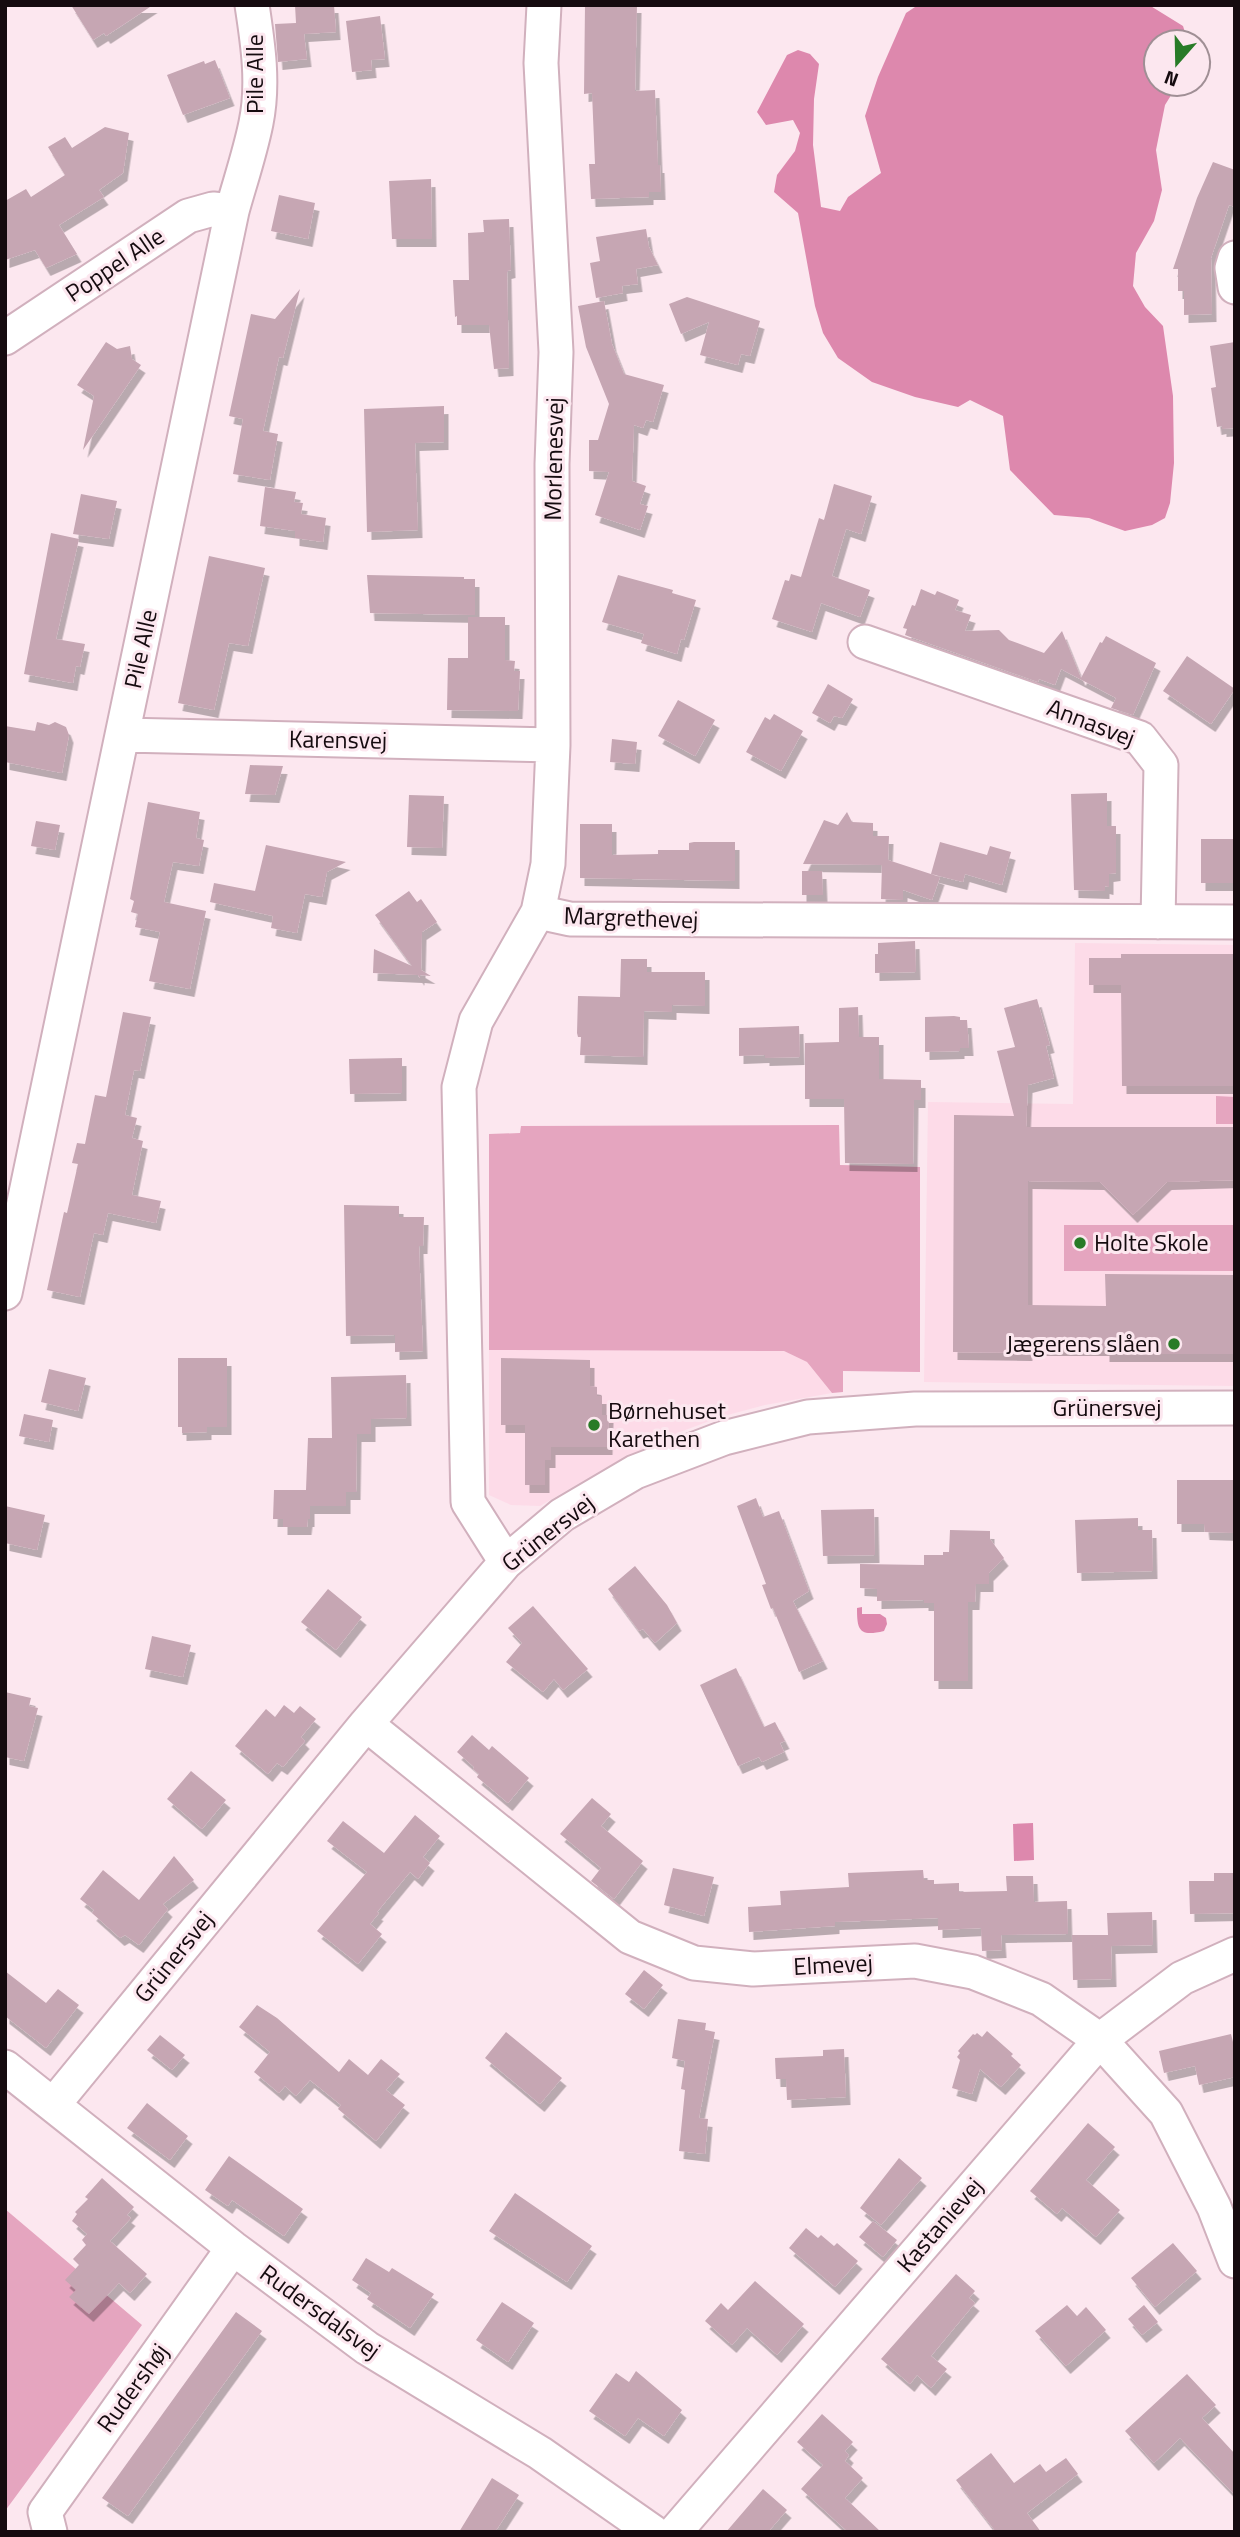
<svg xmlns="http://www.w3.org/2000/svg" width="1240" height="2537" font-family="'Titillium Web',sans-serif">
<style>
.built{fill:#fddbe8}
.green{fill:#e5a5bf}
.water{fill:#dd88ad}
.building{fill:#c6a6b3;filter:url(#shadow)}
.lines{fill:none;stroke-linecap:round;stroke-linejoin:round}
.minor-casing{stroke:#d1b0bd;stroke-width:37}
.minor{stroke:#fff;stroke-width:33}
.poi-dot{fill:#287b27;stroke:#fce7ef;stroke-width:2.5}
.labels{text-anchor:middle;stroke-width:6;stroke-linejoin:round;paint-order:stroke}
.street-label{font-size:24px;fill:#150b0f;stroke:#fce7ef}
.poi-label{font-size:24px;fill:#150b0f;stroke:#fce7ef;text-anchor:start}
</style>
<defs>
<filter id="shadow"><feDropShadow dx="4.5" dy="8" stdDeviation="0" flood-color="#0004"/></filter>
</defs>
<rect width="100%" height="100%" fill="#fce7ef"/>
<!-- built -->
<path class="built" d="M 1075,943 L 1235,945 L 1235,1386 L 924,1382 L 928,1102 L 1073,1104 Z
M 489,1350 L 784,1351 L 807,1362 L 832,1393 L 765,1405 L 720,1417 L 680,1432 L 607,1467 L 540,1506 L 511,1505 L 489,1495 Z"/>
<!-- green -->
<path class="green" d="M 1216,1096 L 1235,1097 L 1235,1124 L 1216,1124 Z
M 837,1125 L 839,1125 L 840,1165 L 920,1167 L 920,1372 L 843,1371 L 843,1392 L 832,1393 L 807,1362 L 784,1351 L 489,1350 L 489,1134 L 520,1133 L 521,1126 Z
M 1064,1225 L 1235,1225 L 1235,1271 L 1064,1271 Z
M 5,2209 L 142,2325 L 5,2511 Z"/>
<!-- water -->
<path class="water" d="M 918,5 L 1149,5 L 1183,26 L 1188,42 L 1156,42 L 1156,84 L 1178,84 L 1165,105 L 1156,150 L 1162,190 L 1154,221 L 1136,253 L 1133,286 L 1145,307 L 1163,326 L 1173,396 L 1174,463 L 1170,503 L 1165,518 L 1152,525 L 1125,531 L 1089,518 L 1054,515 L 1010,470 L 1003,416 L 970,400 L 958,407 L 915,397 L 872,382 L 838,358 L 823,333 L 815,306 L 798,213 L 774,192 L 777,175 L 795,151 L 800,133 L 793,120 L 766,125 L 757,112 L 787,55 L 798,50 L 810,54 L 819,64 L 814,99 L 813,145 L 821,207 L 840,211 L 848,197 L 881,173 L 865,116 L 878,77 L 906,13 Z
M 862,1607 L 862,1614 L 880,1614 L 886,1618 L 887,1624 L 884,1631 C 859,1637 857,1630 857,1608 Z
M 1033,1823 L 1034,1860 L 1014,1861 L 1013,1824 Z"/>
<!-- building -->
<path class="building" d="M 71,5 L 153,5 L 106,36 L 104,33 L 93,40 Z
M 295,5 L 334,5 L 336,32 L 304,34 L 307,59 L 278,62 L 275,24 L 296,23 Z
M 585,5 L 637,5 L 635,91 L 655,90 L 658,165 L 660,165 L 661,192 L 649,192 L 649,197 L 591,199 L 589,164 L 595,164 L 592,93 L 584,94 Z
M 380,16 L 385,59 L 371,60 L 372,70 L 352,72 L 346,21 Z
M 215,60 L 230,98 L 183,115 L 167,75 L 204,61 L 205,64 Z
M 105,127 L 129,133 L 123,173 L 99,190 L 104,197 L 59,225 L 77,254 L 46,268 L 35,250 L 5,260 L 5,201 L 26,189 L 31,197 L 65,175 L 48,147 L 65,137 L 72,148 Z
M 1213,162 L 1235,170 L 1235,207 L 1229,205 L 1211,258 L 1212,314 L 1184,315 L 1184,291 L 1178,291 L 1178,269 L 1173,269 L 1197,198 Z
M 431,179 L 432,239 L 392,239 L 389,181 Z
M 279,195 L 315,203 L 308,239 L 271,231 Z
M 509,219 L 511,270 L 507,271 L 509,368 L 494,369 L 489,325 L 457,325 L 457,316 L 455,317 L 453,280 L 469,280 L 468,233 L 484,232 L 483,220 Z
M 646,229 L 649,247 L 658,265 L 636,269 L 638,284 L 622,286 L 623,293 L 596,298 L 590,263 L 600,261 L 596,237 Z
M 300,289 L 283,358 L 279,357 L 263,431 L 278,434 L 270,480 L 233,474 L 243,419 L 229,416 L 251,314 L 275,319 Z
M 687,297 L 760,321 L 750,356 L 741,354 L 738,365 L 700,355 L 709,322 L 681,334 L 669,304 Z
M 604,301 L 612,344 L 624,374 L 664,385 L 653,422 L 646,420 L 643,428 L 634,425 L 632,481 L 646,486 L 640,504 L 648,506 L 640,530 L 595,515 L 609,472 L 589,471 L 589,440 L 598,440 L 609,404 L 586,347 L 578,306 Z
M 106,342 L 117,349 L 130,346 L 132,359 L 141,365 L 83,450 L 94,396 L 77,385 Z
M 1235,342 L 1235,428 L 1222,429 L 1222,426 L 1217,427 L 1211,388 L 1216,387 L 1210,346 Z
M 444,406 L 444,442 L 415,443 L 418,530 L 367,532 L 364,409 Z
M 834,484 L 872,496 L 861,534 L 846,529 L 832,576 L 870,590 L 860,617 L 821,603 L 812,632 L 772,619 L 785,580 L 789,581 L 791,574 L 801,577 L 819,518 L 824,520 Z
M 265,487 L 296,492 L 294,502 L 303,503 L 301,514 L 326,518 L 323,542 L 295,538 L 295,531 L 260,526 Z
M 81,494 L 117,501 L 109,539 L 73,534 Z
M 51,533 L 79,539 L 56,639 L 85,644 L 80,667 L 76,666 L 73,683 L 24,674 Z
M 209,556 L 265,568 L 248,646 L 229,643 L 214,710 L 178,703 Z
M 367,575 L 464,577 L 464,579 L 475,579 L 475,615 L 370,613 Z
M 618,575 L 673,590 L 672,593 L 696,600 L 684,640 L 681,639 L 677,654 L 641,643 L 644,634 L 602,622 Z
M 921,589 L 935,595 L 937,591 L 959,600 L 955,610 L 971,615 L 965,631 L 999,630 L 1009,640 L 1044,653 L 1062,631 L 1081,678 L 1100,642 L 1102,643 L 1106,636 L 1156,663 L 1133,715 L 1111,708 L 1116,698 L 1061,669 L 1055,685 L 1039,679 L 1038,682 L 905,635 L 907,629 L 903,628 L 912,605 L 915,606 Z
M 468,617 L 505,617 L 505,660 L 515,661 L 514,671 L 520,671 L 518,711 L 447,710 L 448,658 L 468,658 Z
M 1187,656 L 1235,689 L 1211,724 L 1163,691 Z
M 828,684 L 853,699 L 842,718 L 834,716 L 830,723 L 812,713 Z
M 678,700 L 715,720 L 695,756 L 658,736 Z
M 774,714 L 803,731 L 781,771 L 746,752 L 765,717 L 770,720 Z
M 37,722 L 49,725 L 55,722 L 66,727 L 69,735 L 62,773 L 5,762 L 5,726 L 35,731 Z
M 612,739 L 637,742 L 635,764 L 610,762 Z
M 250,765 L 283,766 L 275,795 L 245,794 Z
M 1107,793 L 1107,826 L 1116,826 L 1116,873 L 1109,874 L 1109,887 L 1105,886 L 1105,891 L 1074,890 L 1071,794 Z
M 409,795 L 444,796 L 442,848 L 407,847 Z
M 148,802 L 200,812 L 196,838 L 204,840 L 199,866 L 173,862 L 164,902 L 206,911 L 190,989 L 149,981 L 160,932 L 135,927 L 138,914 L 131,912 L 134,901 L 130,899 Z
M 847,812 L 852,822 L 873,823 L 873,836 L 889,836 L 888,860 L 940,877 L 932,900 L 903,890 L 903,900 L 881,899 L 882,865 L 803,864 L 824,820 L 838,825 Z
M 36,821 L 60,825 L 55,850 L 31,846 Z
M 580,824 L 612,824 L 612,855 L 658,854 L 658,850 L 689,850 L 689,843 L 694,842 L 735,842 L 735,881 L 580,878 Z
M 1201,839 L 1235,839 L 1235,883 L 1201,883 Z
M 940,842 L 987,855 L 990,846 L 1011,852 L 1002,885 L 965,874 L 963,882 L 931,874 Z
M 266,845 L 346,862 L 327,872 L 322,897 L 305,894 L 297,933 L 271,928 L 273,916 L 210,902 L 214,883 L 255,891 Z
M 802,871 L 822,871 L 823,895 L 802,895 Z
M 409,891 L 417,902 L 421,899 L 437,922 L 422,932 L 421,970 L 431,976 L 420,975 L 420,978 L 418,975 L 373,973 L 374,949 L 412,966 L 375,915 Z
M 915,941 L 916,972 L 875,973 L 875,954 L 878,954 L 878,943 Z
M 1121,954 L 1235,954 L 1235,1086 L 1122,1086 L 1121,985 L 1089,985 L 1089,958 L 1121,958 Z
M 621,959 L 647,959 L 647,972 L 705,972 L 705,1006 L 672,1005 L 672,1012 L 644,1011 L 643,1057 L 580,1055 L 581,1037 L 578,1037 L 577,1033 L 578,996 L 620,997 Z
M 1037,999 L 1050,1045 L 1046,1046 L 1054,1078 L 1028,1085 L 1026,1127 L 1235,1127 L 1235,1180 L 1167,1182 L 1133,1215 L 1100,1182 L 1028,1181 L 1028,1305 L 1106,1306 L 1105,1274 L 1235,1275 L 1235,1354 L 1105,1354 L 1105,1348 L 1027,1348 L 1028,1353 L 953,1352 L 954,1115 L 1014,1116 L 997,1051 L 1015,1047 L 1004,1008 Z
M 858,1007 L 859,1037 L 879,1037 L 879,1079 L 921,1080 L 921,1100 L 914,1100 L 913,1164 L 845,1163 L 844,1099 L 805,1099 L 805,1043 L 839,1042 L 839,1008 Z
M 123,1012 L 151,1017 L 140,1071 L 134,1070 L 125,1115 L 137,1118 L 132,1138 L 143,1141 L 132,1195 L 161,1201 L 156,1223 L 108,1213 L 103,1235 L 94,1233 L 80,1297 L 47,1290 L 64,1212 L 67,1213 L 78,1164 L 72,1163 L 77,1143 L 85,1144 L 95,1095 L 106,1097 Z
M 925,1017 L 954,1016 L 960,1017 L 960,1020 L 967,1020 L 969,1048 L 960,1048 L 960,1051 L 925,1052 Z
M 799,1026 L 800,1057 L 765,1058 L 765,1055 L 739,1056 L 739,1028 Z
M 402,1058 L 402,1093 L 350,1094 L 349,1059 Z
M 344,1205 L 399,1206 L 399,1217 L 424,1217 L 423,1246 L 419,1246 L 423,1351 L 395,1352 L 395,1335 L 346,1336 Z
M 178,1358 L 227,1358 L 227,1427 L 207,1427 L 207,1432 L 182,1433 L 182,1427 L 178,1427 Z
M 501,1358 L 590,1360 L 590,1386 L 597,1387 L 597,1396 L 602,1396 L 602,1415 L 609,1415 L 608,1447 L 551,1447 L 551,1460 L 545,1460 L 545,1485 L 525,1485 L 525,1425 L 501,1425 Z
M 49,1369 L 86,1378 L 78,1411 L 41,1402 Z
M 406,1375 L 407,1418 L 371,1419 L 371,1434 L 357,1434 L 356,1492 L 346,1492 L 346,1506 L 310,1506 L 310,1519 L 308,1519 L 307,1527 L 283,1527 L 283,1519 L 273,1519 L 274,1490 L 306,1490 L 308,1438 L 332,1438 L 331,1377 Z
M 24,1414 L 53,1420 L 49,1442 L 19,1436 Z
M 1177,1480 L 1235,1480 L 1235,1533 L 1205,1532 L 1204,1524 L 1177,1524 Z
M 756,1498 L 763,1517 L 779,1511 L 809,1591 L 793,1601 L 823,1661 L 799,1672 L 773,1608 L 771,1609 L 762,1585 L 766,1584 L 737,1506 Z
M 5,1506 L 45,1515 L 37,1550 L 5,1543 Z
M 874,1509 L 875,1555 L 823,1556 L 821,1510 Z
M 1138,1518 L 1138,1530 L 1152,1530 L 1153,1571 L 1077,1573 L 1075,1520 Z
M 950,1530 L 990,1531 L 990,1539 L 1004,1558 L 989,1573 L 989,1584 L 976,1584 L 975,1602 L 968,1602 L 968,1681 L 934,1681 L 934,1603 L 924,1603 L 924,1600 L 877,1601 L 877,1589 L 860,1588 L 860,1564 L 924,1565 L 924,1555 L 943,1555 L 943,1552 L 949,1552 Z
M 635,1566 L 667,1605 L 677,1623 L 655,1643 L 643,1629 L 639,1631 L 608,1589 Z
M 328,1589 L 362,1617 L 336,1650 L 301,1622 Z
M 533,1606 L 588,1669 L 563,1690 L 554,1679 L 543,1692 L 506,1662 L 522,1643 L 508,1628 Z
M 152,1636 L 191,1645 L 183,1677 L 145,1669 Z
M 736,1668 L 764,1727 L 775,1722 L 785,1741 L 780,1743 L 784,1752 L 762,1762 L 759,1757 L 738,1766 L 700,1685 Z
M 5,1692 L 31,1698 L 29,1706 L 38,1708 L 24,1761 L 5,1757 Z
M 284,1705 L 294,1713 L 300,1706 L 316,1719 L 301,1737 L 305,1741 L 283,1767 L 277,1763 L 268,1774 L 235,1746 L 266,1709 L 275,1717 Z
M 472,1735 L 489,1750 L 492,1746 L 529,1778 L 508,1803 L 477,1777 L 479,1774 L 473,1769 L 474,1767 L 457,1752 Z
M 191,1771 L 226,1800 L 202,1829 L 167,1799 Z
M 592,1798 L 611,1814 L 601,1826 L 643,1861 L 614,1899 L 591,1881 L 601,1868 L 560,1834 Z
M 415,1815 L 440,1836 L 423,1857 L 430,1863 L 418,1879 L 410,1872 L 377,1912 L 379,1913 L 370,1924 L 382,1934 L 358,1964 L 317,1931 L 367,1872 L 327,1841 L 343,1821 L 384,1853 Z
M 174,1856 L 194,1880 L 163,1904 L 168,1909 L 139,1945 L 125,1935 L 120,1938 L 92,1913 L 94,1910 L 80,1899 L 103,1870 L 139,1900 Z
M 673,1868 L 714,1877 L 704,1916 L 664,1905 Z
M 923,1870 L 924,1880 L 934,1880 L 934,1884 L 959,1883 L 959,1892 L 1007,1891 L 1006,1876 L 1033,1876 L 1034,1902 L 1067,1901 L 1068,1934 L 1001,1935 L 1002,1950 L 982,1951 L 981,1928 L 938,1930 L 938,1918 L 835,1922 L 835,1926 L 749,1932 L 748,1907 L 781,1905 L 780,1891 L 849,1887 L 848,1873 Z
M 1214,1873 L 1235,1873 L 1235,1913 L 1190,1914 L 1189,1881 L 1214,1881 Z
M 1152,1912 L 1153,1945 L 1111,1946 L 1112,1979 L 1073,1980 L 1072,1935 L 1108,1935 L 1107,1913 Z
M 644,1970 L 663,1985 L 644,2009 L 625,1994 Z
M 5,1971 L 46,2003 L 58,1989 L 79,2005 L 46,2048 L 5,2016 Z
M 257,2005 L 277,2018 L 339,2072 L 349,2059 L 368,2075 L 381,2059 L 400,2074 L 386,2090 L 405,2105 L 376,2141 L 338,2109 L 341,2105 L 310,2080 L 296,2096 L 285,2086 L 279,2093 L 254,2072 L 270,2052 L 239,2027 Z
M 678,2019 L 706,2023 L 705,2030 L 715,2032 L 699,2118 L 708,2119 L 705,2154 L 679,2151 L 685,2090 L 681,2089 L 685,2061 L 672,2058 Z
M 987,2031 L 1013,2054 L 1011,2056 L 1021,2065 L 1001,2087 L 980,2069 L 972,2094 L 952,2088 L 960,2060 L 957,2057 L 960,2053 L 958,2051 L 973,2034 L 975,2035 L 977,2033 L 982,2037 Z
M 506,2032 L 562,2078 L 540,2104 L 485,2058 Z
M 1231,2034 L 1235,2050 L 1235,2077 L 1199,2085 L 1195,2066 L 1164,2073 L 1159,2051 Z
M 160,2035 L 185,2055 L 172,2070 L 147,2050 Z
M 844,2049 L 846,2097 L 787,2100 L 786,2079 L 776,2079 L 775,2058 L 823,2056 L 823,2050 Z
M 147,2103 L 188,2136 L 170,2160 L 127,2128 Z
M 1088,2123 L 1115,2147 L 1086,2180 L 1120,2210 L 1096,2237 L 1062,2208 L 1057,2214 L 1030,2191 Z
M 229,2156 L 303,2209 L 284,2236 L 232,2200 L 228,2206 L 205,2190 Z
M 899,2158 L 922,2178 L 881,2225 L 860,2208 Z
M 102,2178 L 134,2207 L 127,2215 L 131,2218 L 110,2241 L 147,2274 L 130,2293 L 119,2283 L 89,2314 L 69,2297 L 76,2290 L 65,2280 L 79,2265 L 73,2259 L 86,2245 L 82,2240 L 87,2234 L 72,2221 L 77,2214 L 75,2212 L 88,2199 L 85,2197 Z
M 515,2193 L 592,2246 L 567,2282 L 489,2231 Z
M 873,2221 L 897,2240 L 883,2257 L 859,2237 Z
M 806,2228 L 818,2238 L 821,2235 L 834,2246 L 837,2243 L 858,2261 L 835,2287 L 789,2248 Z
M 1173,2243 L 1197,2271 L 1155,2307 L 1131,2278 Z
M 366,2258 L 389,2272 L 392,2268 L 434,2294 L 410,2328 L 367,2299 L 371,2293 L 352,2280 Z
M 956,2274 L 975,2291 L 969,2298 L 975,2303 L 931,2356 L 947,2369 L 931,2388 L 917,2375 L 910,2384 L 881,2359 Z
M 755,2281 L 804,2324 L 777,2355 L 747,2328 L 732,2345 L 705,2321 L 721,2303 L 728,2310 Z
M 502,2302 L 534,2323 L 508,2362 L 476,2340 Z
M 1067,2305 L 1077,2316 L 1086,2307 L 1106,2330 L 1066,2366 L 1035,2331 Z
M 1144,2305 L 1158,2322 L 1142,2335 L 1128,2319 Z
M 236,2312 L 262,2331 L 128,2516 L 102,2498 Z
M 636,2371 L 682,2410 L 664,2436 L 638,2418 L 625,2436 L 589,2411 L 616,2373 L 629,2382 Z
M 1187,2374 L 1216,2405 L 1202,2418 L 1235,2454 L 1235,2495 L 1180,2438 L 1154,2463 L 1125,2431 Z
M 822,2414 L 853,2442 L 845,2451 L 849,2455 L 845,2461 L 863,2478 L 845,2498 L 881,2532 L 848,2532 L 801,2489 L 823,2465 L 797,2442 Z
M 991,2453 L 1014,2483 L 1040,2464 L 1046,2472 L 1066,2458 L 1078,2474 L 1027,2513 L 1041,2532 L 996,2532 L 956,2480 Z
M 492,2478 L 519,2495 L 495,2532 L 459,2532 Z
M 763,2489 L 787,2510 L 768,2532 L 726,2532 Z"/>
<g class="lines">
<!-- minor casing -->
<g class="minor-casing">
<path id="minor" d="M 1235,258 L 1232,268 L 1235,287
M 5,338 L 188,216 L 213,209 L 232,211
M 865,642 L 1140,738 L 1161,765 L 1158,922
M 123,735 L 553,745
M 538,912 L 548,864 L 553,745 L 552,464 L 556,352 L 541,63 L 544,5
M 5,1293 L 232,211 C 240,182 250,153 256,123 C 264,84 258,44 252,5
M 506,1562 L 468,1502 L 459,1087 L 476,1021 L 538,912 L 570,919 L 1235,922
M 366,1724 L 630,1937 L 694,1963 L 753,1969 L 915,1961 L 973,1972 L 1041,1999 L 1100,2040 L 1166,2113 L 1214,2207 L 1235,2261
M 5,2067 L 233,2248 L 367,2348 L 540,2453 L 653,2532
M 53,2105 L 366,1724 L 506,1562 L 562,1515 L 635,1472 L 724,1438 L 808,1417 L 915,1409 L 1235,1408
M 50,2532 L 45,2512 L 233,2248
M 675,2532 L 1100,2040 L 1182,1978 L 1235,1954"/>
</g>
<!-- minor -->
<use href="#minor" class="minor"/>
</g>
<!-- markers -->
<g class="poi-dot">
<circle cx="1080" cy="1243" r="7"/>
<circle cx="1174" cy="1344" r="7"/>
<circle cx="594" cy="1425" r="7"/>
</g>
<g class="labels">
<!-- street labels -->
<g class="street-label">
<text transform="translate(255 74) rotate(-90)" y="8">Pile Alle</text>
<text transform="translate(115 265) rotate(-34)" y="8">Poppel Alle</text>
<text transform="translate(554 459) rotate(-89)" y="8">Morlenesvej</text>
<text transform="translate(141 649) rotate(-78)" y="8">Pile Alle</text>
<text transform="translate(1091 723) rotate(21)" y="8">Annasvej</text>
<text transform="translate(338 740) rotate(1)" y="8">Karensvej</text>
<text transform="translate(631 918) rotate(2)" y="8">Margrethevej</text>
<text x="1107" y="1416">Grünersvej</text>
<text transform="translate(548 1533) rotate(-38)" y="8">Grünersvej</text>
<text transform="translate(174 1957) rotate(-51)" y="8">Grünersvej</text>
<text transform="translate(833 1965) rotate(-3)" y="8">Elmevej</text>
<text transform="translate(940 2225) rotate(-49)" y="8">Kastanievej</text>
<text transform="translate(320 2312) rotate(36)" y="8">Rudersdalsvej</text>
<text transform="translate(133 2388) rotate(-54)" y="8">Rudershøj</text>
</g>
<!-- poi labels -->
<g class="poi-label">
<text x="1094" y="1251">Holte Skole</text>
<text x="1160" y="1352" text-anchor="end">Jægerens slåen</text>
<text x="608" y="1419">Børnehuset<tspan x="608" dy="28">Karethen</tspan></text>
</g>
</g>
<!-- border -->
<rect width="1240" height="2537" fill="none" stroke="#150b0f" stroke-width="14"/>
<!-- north arrow -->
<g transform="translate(1177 63) rotate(200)"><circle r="33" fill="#fce7ef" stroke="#a08f95" stroke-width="2"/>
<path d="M0-5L12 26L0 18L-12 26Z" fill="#287b27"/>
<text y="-10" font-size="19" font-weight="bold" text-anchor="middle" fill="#150b0f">N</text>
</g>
</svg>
